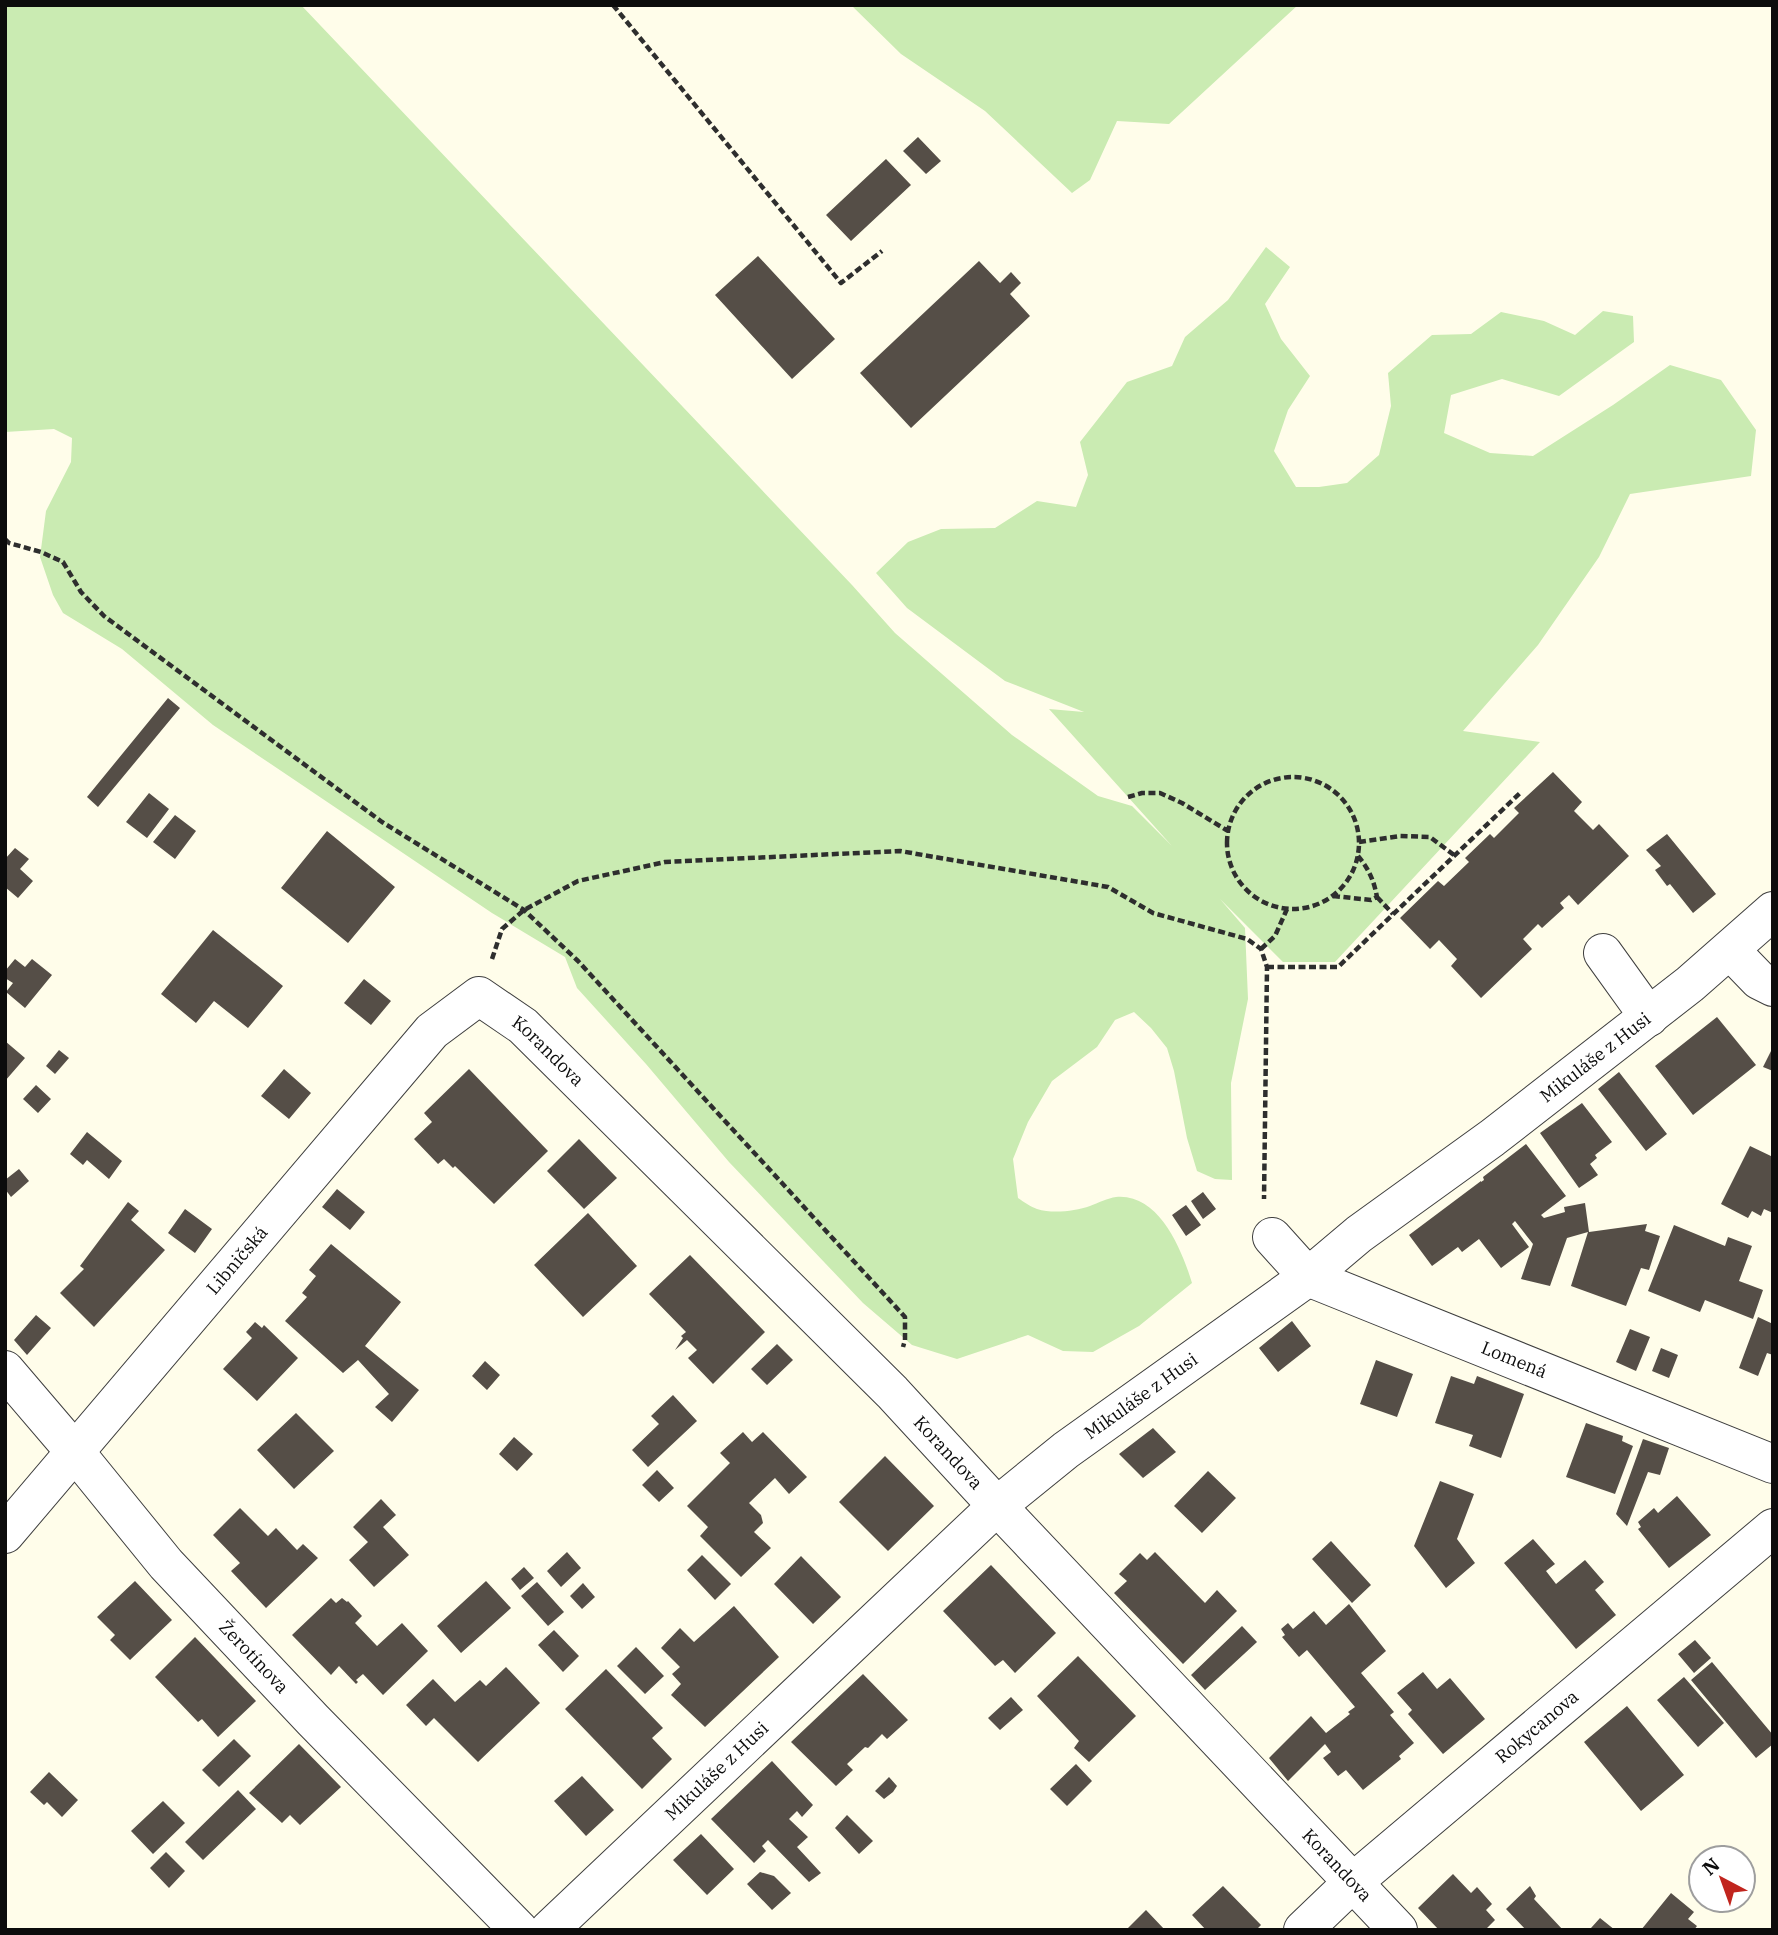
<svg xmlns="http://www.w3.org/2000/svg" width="1778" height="1935" font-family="'IBM Plex Serif',serif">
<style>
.green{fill:#caebb2}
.building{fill:#554e47}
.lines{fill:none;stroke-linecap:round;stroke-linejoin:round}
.minor-casing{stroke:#3f3f3f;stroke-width:40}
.path{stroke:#2e2e2e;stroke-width:4.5;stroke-dasharray:7 3.5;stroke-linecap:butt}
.minor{stroke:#fff;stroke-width:38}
.labels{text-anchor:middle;stroke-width:7;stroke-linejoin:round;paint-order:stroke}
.street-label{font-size:18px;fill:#0c0c0c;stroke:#fff}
</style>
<rect width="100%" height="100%" fill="#fffdea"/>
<!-- green -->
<path class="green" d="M 5,5 L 301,5 L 852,585 L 895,633 L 1012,735 L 1098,796 L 1132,806 L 1172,846 L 1049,709 L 1084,712 L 1005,681 L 907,608 L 876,573 L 908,542 L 941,529 L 995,528 L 1037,501 L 1076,507 L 1088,475 L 1080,442 L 1127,382 L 1172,366 L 1185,337 L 1228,300 L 1266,247 L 1290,267 L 1265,304 L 1281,339 L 1310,376 L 1288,410 L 1274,451 L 1296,487 L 1319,487 L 1347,483 L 1379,455 L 1391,406 L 1388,373 L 1432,335 L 1471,334 L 1501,312 L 1544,321 L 1575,335 L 1603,311 L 1633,316 L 1634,342 L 1559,396 L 1502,379 L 1451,395 L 1444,433 L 1490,453 L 1533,456 L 1613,405 L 1670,365 L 1721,380 L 1756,430 L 1751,476 L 1630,494 L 1599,557 L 1538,645 L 1463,731 L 1540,742 L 1335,962 L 1283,962 L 1220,899 L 1245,928 L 1248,999 L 1231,1083 L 1232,1180 L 1215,1179 L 1197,1171 L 1187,1138 L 1174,1071 L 1167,1048 L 1151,1028 L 1134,1012 L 1115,1020 L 1097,1047 L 1052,1081 L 1028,1122 L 1013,1159 L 1018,1198 C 1024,1202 1031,1207 1037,1209 C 1053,1214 1075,1211 1090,1206 C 1098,1203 1108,1198 1116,1197 C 1159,1193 1182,1250 1192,1283 L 1139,1326 L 1093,1352 L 1063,1351 L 1028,1335 L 957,1359 L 912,1345 L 863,1303 L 729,1162 L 646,1064 L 577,988 L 565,957 L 492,913 L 213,725 L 122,649 L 63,613 L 53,595 L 40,557 L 46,511 L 71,462 L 72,438 L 54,429 L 5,432 Z
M 851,5 L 1298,5 L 1169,124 L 1117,121 L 1090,180 L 1072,193 L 985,111 L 901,54 Z"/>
<!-- building -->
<path class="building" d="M 918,137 L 941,161 L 926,174 L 903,151 Z
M 886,159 L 911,185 L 851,241 L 826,215 Z
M 758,256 L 835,339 L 792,379 L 715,295 Z
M 979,261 L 1000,283 L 1011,272 L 1021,283 L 1010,294 L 1030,316 L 911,428 L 860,373 Z
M 168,698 L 180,708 L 98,807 L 87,797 Z
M 1553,772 L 1582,802 L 1574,811 L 1593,830 L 1599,824 L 1629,856 L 1578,905 L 1569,895 L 1560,903 L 1564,908 L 1542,928 L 1538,924 L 1523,939 L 1532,949 L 1481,998 L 1451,966 L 1457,959 L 1439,940 L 1430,949 L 1400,918 L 1438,881 L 1444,886 L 1469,862 L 1465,858 L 1490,834 L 1494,838 L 1519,813 L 1514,808 Z
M 149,793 L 169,809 L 147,838 L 126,822 Z
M 175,815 L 196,831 L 175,859 L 153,842 Z
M 327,831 L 395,887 L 348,943 L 281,888 Z
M 1667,834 L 1716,894 L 1693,913 L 1670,884 L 1667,886 L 1655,870 L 1661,866 L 1646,850 Z
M 15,848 L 29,859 L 20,869 L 33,881 L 18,898 L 5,887 L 5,859 Z
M 213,930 L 283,986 L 248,1028 L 214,1001 L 196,1023 L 161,994 Z
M 15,959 L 25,967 L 32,959 L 52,975 L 25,1008 L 6,992 L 13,983 L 5,978 L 5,971 Z
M 364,979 L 391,1001 L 371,1025 L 344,1003 Z
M 1717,1017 L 1756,1065 L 1693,1115 L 1655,1066 Z
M 5,1041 L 25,1058 L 5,1081 Z
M 1773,1047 L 1773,1071 L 1763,1067 Z
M 59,1050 L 69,1058 L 55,1074 L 46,1066 Z
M 284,1069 L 311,1093 L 289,1119 L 261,1096 Z
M 469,1069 L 548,1151 L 494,1204 L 455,1166 L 453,1168 L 444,1159 L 438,1164 L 414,1139 L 432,1122 L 424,1113 Z
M 1619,1072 L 1667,1134 L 1646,1151 L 1598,1089 Z
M 36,1085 L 51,1099 L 38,1113 L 23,1099 Z
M 1582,1103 L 1612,1142 L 1595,1155 L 1597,1158 L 1590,1164 L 1598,1175 L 1579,1188 L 1540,1133 Z
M 87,1132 L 122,1161 L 109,1179 L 87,1160 L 83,1165 L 70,1154 Z
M 579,1139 L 617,1178 L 584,1209 L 547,1171 Z
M 1526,1144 L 1566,1196 L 1541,1215 L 1544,1218 L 1565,1212 L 1564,1207 L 1585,1203 L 1589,1232 L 1647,1224 L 1645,1231 L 1660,1236 L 1649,1270 L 1641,1268 L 1626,1306 L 1571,1286 L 1588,1232 L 1567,1238 L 1550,1286 L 1521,1279 L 1533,1244 L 1515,1221 L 1512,1224 L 1529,1247 L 1501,1268 L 1479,1239 L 1462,1252 L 1458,1247 L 1432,1266 L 1409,1235 L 1481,1181 L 1481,1182 L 1484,1180 L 1483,1177 Z
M 1750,1146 L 1773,1157 L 1773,1213 L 1764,1209 L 1761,1216 L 1752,1211 L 1748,1218 L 1721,1204 Z
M 19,1169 L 29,1181 L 11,1197 L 5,1189 L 5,1180 Z
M 337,1189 L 365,1212 L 350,1230 L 322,1207 Z
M 1203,1192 L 1216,1209 L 1203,1219 L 1191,1201 Z
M 128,1202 L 139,1211 L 131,1220 L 165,1250 L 94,1327 L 60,1293 L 84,1269 L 80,1266 Z
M 1186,1205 L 1201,1225 L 1186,1236 L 1172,1215 Z
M 185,1209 L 212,1229 L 195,1253 L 168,1233 Z
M 588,1213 L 637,1266 L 583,1317 L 534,1265 Z
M 1674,1225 L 1725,1246 L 1728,1237 L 1752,1246 L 1739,1281 L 1763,1290 L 1753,1319 L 1705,1300 L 1700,1312 L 1648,1291 Z
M 331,1244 L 401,1302 L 365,1346 L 419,1390 L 392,1422 L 375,1407 L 389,1394 L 358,1360 L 343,1373 L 285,1321 L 307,1297 L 302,1293 L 316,1276 L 309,1270 Z
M 690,1255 L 765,1332 L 713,1384 L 688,1358 L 697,1350 L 687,1340 L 675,1350 L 683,1338 L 681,1336 L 686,1332 L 649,1294 Z
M 36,1315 L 51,1328 L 27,1355 L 14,1340 Z
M 1758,1317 L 1773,1324 L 1773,1355 L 1767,1353 L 1758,1376 L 1739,1368 Z
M 1292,1321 L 1311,1346 L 1278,1372 L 1259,1348 Z
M 255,1322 L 262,1328 L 264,1325 L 298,1358 L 257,1401 L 223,1369 L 252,1338 L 246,1332 Z
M 1630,1329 L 1650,1337 L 1636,1371 L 1616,1362 Z
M 777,1344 L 793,1360 L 767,1385 L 751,1369 Z
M 1661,1348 L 1678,1355 L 1669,1378 L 1652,1371 Z
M 1376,1360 L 1413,1374 L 1397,1417 L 1360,1404 Z
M 485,1361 L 500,1375 L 487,1390 L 472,1376 Z
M 1451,1376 L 1474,1384 L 1477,1376 L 1524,1394 L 1501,1458 L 1469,1446 L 1473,1435 L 1435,1423 Z
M 673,1395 L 697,1421 L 648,1467 L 632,1450 L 659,1424 L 651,1416 Z
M 296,1413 L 334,1451 L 294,1489 L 257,1450 Z
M 1586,1423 L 1623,1436 L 1622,1441 L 1633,1446 L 1615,1494 L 1566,1477 Z
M 1153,1428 L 1176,1452 L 1143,1478 L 1119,1454 Z
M 743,1432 L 752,1442 L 763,1432 L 807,1477 L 789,1494 L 775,1478 L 749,1503 L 761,1515 L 763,1523 L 754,1532 L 771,1548 L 741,1577 L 700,1536 L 708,1527 L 687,1506 L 730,1463 L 720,1453 Z
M 514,1437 L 533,1454 L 517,1471 L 499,1454 Z
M 1643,1439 L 1669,1448 L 1660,1475 L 1648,1472 L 1627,1526 L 1616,1514 Z
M 885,1456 L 934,1506 L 888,1551 L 839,1502 Z
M 657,1470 L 674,1488 L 659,1502 L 642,1485 Z
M 1208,1471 L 1236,1498 L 1202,1533 L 1174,1506 Z
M 1440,1481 L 1474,1494 L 1457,1539 L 1475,1563 L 1446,1588 L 1414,1546 Z
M 1677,1496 L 1711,1535 L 1669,1568 L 1638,1529 L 1641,1527 L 1638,1522 L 1654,1508 L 1658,1513 Z
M 381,1499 L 396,1515 L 383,1527 L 409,1555 L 374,1587 L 349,1560 L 368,1542 L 353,1527 Z
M 240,1508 L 268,1536 L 276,1528 L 297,1550 L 303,1544 L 318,1558 L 266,1608 L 231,1571 L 240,1563 L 213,1535 Z
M 1533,1539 L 1555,1564 L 1546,1571 L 1556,1584 L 1585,1560 L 1604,1582 L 1595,1590 L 1616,1615 L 1576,1649 L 1504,1563 Z
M 1331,1541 L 1371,1585 L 1352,1603 L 1312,1559 Z
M 567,1552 L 581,1568 L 561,1587 L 547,1571 Z
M 1155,1552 L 1205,1603 L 1217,1590 L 1237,1611 L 1183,1664 L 1114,1593 L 1127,1581 L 1119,1574 L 1140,1553 L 1147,1560 Z
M 702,1555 L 731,1584 L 715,1600 L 687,1570 Z
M 801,1556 L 841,1597 L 813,1624 L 774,1584 Z
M 991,1565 L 1056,1633 L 1015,1673 L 1003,1660 L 995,1666 L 943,1611 Z
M 524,1567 L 534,1578 L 520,1590 L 511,1579 Z
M 135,1581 L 172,1620 L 130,1660 L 110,1640 L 115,1635 L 97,1617 Z
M 486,1581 L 511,1608 L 461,1653 L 437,1626 Z
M 537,1582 L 564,1612 L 548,1626 L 521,1596 Z
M 583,1583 L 595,1597 L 582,1609 L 570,1596 Z
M 331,1598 L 336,1603 L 342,1598 L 347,1602 L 348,1601 L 362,1616 L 355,1623 L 377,1646 L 402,1623 L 428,1651 L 383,1695 L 363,1674 L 356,1680 L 358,1682 L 356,1684 L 339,1666 L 331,1675 L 292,1635 Z
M 1349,1604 L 1386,1651 L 1361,1673 L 1394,1712 L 1390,1715 L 1414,1743 L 1399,1756 L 1401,1759 L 1363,1790 L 1346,1770 L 1338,1776 L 1323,1758 L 1331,1752 L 1325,1744 L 1288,1781 L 1269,1758 L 1311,1716 L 1326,1733 L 1350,1714 L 1348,1712 L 1355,1707 L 1307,1650 L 1299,1657 L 1282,1637 L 1285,1635 L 1281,1629 L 1288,1623 L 1293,1629 L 1314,1611 L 1326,1625 Z
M 734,1606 L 779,1657 L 705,1727 L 671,1695 L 681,1684 L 672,1674 L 680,1667 L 661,1648 L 680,1628 L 694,1642 Z
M 1242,1626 L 1257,1642 L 1205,1690 L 1191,1675 Z
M 554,1630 L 579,1656 L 563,1672 L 538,1645 Z
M 195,1637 L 256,1701 L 218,1737 L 202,1719 L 198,1722 L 155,1677 Z
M 1695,1640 L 1711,1658 L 1694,1673 L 1678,1654 Z
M 636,1647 L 664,1676 L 645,1694 L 617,1666 Z
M 1078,1656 L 1136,1716 L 1089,1762 L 1074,1748 L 1079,1741 L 1037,1696 Z
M 1712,1662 L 1773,1735 L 1773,1744 L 1756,1758 L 1691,1680 Z
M 506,1667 L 540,1703 L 478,1762 L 434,1718 L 426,1726 L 406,1705 L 433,1679 L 455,1702 L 480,1680 L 486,1686 Z
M 606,1669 L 663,1728 L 652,1738 L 672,1759 L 642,1789 L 565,1709 Z
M 1423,1672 L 1437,1689 L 1450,1678 L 1485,1719 L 1443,1754 L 1408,1714 L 1412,1710 L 1397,1693 Z
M 863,1674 L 908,1720 L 887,1739 L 882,1734 L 868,1748 L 865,1747 L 847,1764 L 853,1770 L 836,1786 L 791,1742 Z
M 1684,1677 L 1724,1723 L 1698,1747 L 1657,1700 Z
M 1011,1697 L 1023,1710 L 1000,1730 L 988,1718 Z
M 1627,1706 L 1684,1775 L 1641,1811 L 1584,1742 Z
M 234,1739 L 251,1756 L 219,1787 L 202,1770 Z
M 299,1744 L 341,1787 L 300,1825 L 290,1815 L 282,1823 L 249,1793 Z
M 772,1761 L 813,1805 L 802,1817 L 797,1811 L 789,1819 L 808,1837 L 797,1847 L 821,1873 L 809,1882 L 768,1840 L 762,1846 L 766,1851 L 754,1863 L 711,1819 Z
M 1076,1764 L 1092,1781 L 1067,1806 L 1050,1789 Z
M 49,1772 L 78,1800 L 62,1817 L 47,1802 L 44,1805 L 30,1792 Z
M 582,1776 L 614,1810 L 586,1836 L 554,1801 Z
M 889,1777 L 897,1786 L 893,1792 L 884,1799 L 875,1791 Z
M 238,1790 L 256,1809 L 203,1860 L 185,1842 Z
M 163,1801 L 185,1823 L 153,1854 L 131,1831 Z
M 847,1815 L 873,1841 L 859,1854 L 835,1828 Z
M 701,1834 L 734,1869 L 707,1895 L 673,1860 Z
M 166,1852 L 185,1871 L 169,1888 L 150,1868 Z
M 760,1872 L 774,1876 L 791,1893 L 772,1910 L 747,1884 Z
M 1453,1874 L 1471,1893 L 1477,1887 L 1492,1904 L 1486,1910 L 1495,1920 L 1485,1930 L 1439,1930 L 1418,1908 Z
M 1223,1886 L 1261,1925 L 1256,1930 L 1206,1930 L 1192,1915 Z
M 1530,1886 L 1536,1896 L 1534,1899 L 1563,1930 L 1526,1930 L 1506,1909 Z
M 1671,1893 L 1694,1912 L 1688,1919 L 1697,1926 L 1694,1930 L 1641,1930 Z
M 1146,1910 L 1165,1930 L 1126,1930 Z
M 1600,1918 L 1615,1930 L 1593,1930 L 1591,1928 Z"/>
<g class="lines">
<!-- minor casing -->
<g class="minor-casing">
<g id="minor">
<path d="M 1730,950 L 1759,980 L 1773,987"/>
<path d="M 1603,953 L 1649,1017"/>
<path id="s1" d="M 1272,1237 L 1308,1277 L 1773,1464"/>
<path id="s2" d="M 5,1370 L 75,1452 L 166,1564 L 313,1720 L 519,1930"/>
<path id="s3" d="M 5,1534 L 432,1031 L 479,996 L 523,1026 L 892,1392 L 997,1506 L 1398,1930"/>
<path id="s4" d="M 549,1930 L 997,1506 L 1066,1450 L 1308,1277 L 1359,1234 L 1492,1138 L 1690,984 L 1773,911"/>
<path id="s5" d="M 1303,1930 L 1352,1883 L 1773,1528"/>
</g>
</g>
<!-- path -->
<path class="path" d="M 613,5 L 841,283 L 882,251
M 5,539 L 9,543 L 41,552 L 63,562 L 81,592 L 104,616 L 382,822 L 524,910 L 578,961 L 905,1317 L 905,1340 L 903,1347
M1227 843a66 66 0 1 1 132 0a66 66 0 1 1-132 0Z
M 1128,797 L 1142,793 L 1160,793 L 1182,803 L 1228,831
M 1359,842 L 1400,836 L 1430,837 L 1454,855
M 1333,896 L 1371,900 L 1377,897 C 1374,881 1369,869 1358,856
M 1377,897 L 1393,914
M 1261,949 L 1275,936 L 1287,909
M 492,959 L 502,929 L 524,910 L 578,881 L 665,862 L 900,851 L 1108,887 L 1153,913 L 1247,939 L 1261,949 L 1267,967 L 1264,1199
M 1267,967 L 1338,967 L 1521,792"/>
<!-- minor -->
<use href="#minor" class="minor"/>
</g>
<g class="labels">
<!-- street labels -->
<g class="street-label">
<text dy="6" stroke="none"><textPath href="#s3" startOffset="807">Korandova</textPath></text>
<text dy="6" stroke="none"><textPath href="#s4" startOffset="1365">Mikuláše z Husi</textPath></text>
<text dy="6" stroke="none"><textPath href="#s3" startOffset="359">Libničská</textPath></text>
<text dy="6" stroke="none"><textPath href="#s1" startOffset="276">Lomená</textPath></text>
<text dy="6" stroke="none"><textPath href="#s4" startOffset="798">Mikuláše z Husi</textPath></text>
<text dy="6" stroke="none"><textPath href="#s3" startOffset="1374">Korandova</textPath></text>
<text dy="6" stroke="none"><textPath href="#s2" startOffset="380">Žerotínova</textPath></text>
<text dy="6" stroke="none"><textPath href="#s5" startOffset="310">Rokycanova</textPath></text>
<text dy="6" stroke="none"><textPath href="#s4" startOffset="231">Mikuláše z Husi</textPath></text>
<text dy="6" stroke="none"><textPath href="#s3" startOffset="1941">Korandova</textPath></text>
</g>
</g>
<!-- border -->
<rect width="1778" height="1935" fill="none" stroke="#0c0c0c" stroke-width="14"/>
<!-- north arrow -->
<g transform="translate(1722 1879) rotate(319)"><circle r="33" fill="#ffffff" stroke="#9e9e9e" stroke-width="2"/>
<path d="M0-5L12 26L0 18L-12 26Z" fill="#c1251e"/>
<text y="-10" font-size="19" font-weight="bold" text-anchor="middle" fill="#0c0c0c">N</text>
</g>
</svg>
